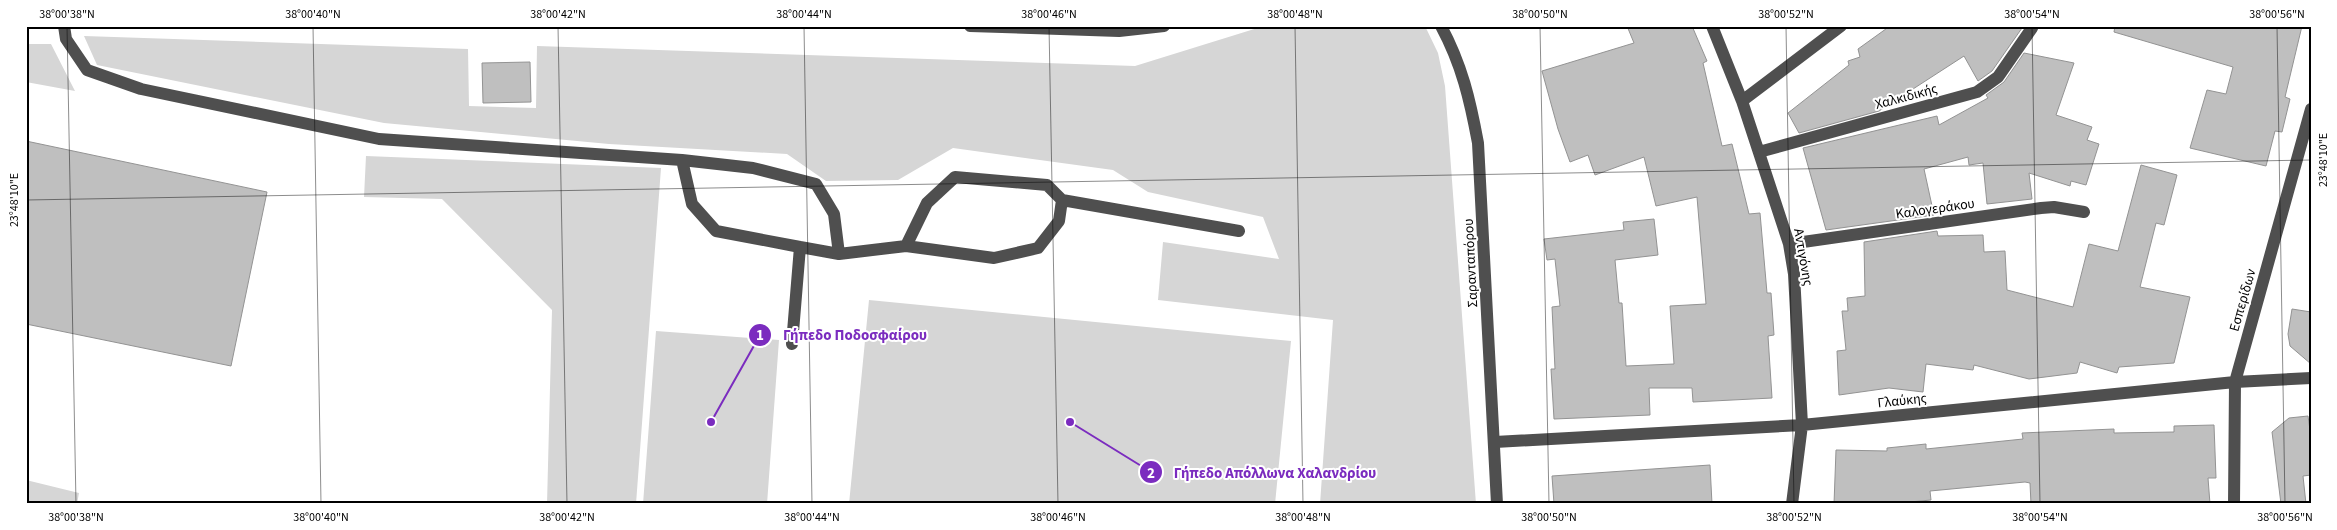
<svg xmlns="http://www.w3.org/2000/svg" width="2337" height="530" font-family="'Source Sans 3',sans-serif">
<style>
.green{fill:#d6d6d6}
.building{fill:#bfbfbf;stroke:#939393}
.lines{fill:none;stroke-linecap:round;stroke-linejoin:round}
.minor{stroke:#4f4f4f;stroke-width:12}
.ticks{fill:none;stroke:#000;stroke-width:1;stroke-opacity:0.45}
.labels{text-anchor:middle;stroke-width:4;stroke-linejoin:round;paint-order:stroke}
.street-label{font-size:14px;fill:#000;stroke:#fff}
.leader{fill:none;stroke:#7b2cbf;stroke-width:2}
.callout-dot{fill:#7b2cbf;stroke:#fff;stroke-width:2}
.mark-label{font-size:15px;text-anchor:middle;font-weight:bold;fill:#fff}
.callout-label{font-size:15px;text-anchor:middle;font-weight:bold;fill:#7b2cbf;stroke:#fff;stroke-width:4;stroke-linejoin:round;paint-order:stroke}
.neatline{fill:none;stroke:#000;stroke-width:2}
.ticks-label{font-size:12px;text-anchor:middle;fill:#000}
</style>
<rect width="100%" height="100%" fill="#fff"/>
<!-- green -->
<path class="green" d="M 1264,26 L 1425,26 L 1438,53 L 1445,86 L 1476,504 L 1320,504 L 1333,320 L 1158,300 L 1163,242 L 1279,259 L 1263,217 L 1148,192 L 1113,170 L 953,148 L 898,180 L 826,181 L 787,154 L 609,144 L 384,123 L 97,65 L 84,36 L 468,49 L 469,106 L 536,108 L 537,46 L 1135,66 Z
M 26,44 L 51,44 L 75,91 L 26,82 Z
M 366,156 L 661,168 L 636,504 L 547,504 L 552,310 L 442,199 L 364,197 Z
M 869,300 L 1291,341 L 1275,504 L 849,504 Z
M 656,331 L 779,340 L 767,504 L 643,504 Z
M 26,480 L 79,493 L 77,504 L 26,504 Z"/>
<!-- building -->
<path class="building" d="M 1627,26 L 1692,26 L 1707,61 L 1703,63 L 1722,146 L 1732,144 L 1749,214 L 1760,213 L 1767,293 L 1771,293 L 1774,335 L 1768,336 L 1772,398 L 1693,402 L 1692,388 L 1649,388 L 1650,415 L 1554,419 L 1551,369 L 1555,369 L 1552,307 L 1560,306 L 1555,259 L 1547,260 L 1544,239 L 1624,230 L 1623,222 L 1654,219 L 1658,255 L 1615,260 L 1619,303 L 1622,303 L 1626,366 L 1674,364 L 1670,306 L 1706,304 L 1697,197 L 1656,206 L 1644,157 L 1595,175 L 1588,155 L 1570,162 L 1558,129 L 1542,71 L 1634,43 Z
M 1890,26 L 2022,28 L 1992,71 L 1978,81 L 1964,56 L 1879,111 L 1799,133 L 1788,113 L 1849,65 L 1848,61 L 1860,57 L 1858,49 Z
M 2115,26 L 2302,26 L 2285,97 L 2290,99 L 2282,132 L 2275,131 L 2266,166 L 2190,148 L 2207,90 L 2226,94 L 2233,67 L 2114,32 Z
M 2024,53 L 2074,63 L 2056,115 L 2092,127 L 2087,140 L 2099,144 L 2086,185 L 2071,181 L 2070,186 L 2029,173 L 2032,199 L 1987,204 L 1983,163 L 1969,165 L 1968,157 L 1924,169 L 1934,215 L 1826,230 L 1803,148 L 1937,116 L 1939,125 L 1988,98 L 1986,95 L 2004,82 Z
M 530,62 L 531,102 L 483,103 L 482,63 Z
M 26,141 L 267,192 L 231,366 L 26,324 Z
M 2141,165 L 2177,175 L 2164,225 L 2156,223 L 2140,287 L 2190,297 L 2174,363 L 2119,367 L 2117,373 L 2080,362 L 2077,373 L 2029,379 L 1974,365 L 1973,370 L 1926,364 L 1923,392 L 1889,388 L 1839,395 L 1837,351 L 1846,350 L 1842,311 L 1848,311 L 1847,298 L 1865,296 L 1864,242 L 1937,231 L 1938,236 L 1983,235 L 1984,252 L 2005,251 L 2007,290 L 2073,307 L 2089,244 L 2118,251 Z
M 2292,309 L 2311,312 L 2311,364 L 2290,346 L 2288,334 Z
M 2308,416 L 2311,437 L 2311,475 L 2303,476 L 2306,504 L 2281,504 L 2272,432 L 2289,418 Z
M 2214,425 L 2216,478 L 2208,478 L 2210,504 L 2031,504 L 2030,483 L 2025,482 L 1930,491 L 1931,500 L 1889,504 L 1834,504 L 1836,450 L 1887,451 L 1887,448 L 1926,444 L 1926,449 L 2023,439 L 2022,433 L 2114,429 L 2114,433 L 2174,432 L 2174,426 Z
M 1710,465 L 1712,504 L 1554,504 L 1552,476 Z"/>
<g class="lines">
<!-- minor -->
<path class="minor" d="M 64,26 L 66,39 L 87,70 L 141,89 L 379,139 L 682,160 L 692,204 L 716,231 L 800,247 L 792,344
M 970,26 L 1119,31 L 1164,26
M 1441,26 C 1462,65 1470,100 1478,143 L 1497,504
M 1712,26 L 1742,101 L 1789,244 L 1794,274 L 1802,425 L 1792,504
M 1742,101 L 1841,26
M 1759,152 L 1977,92 L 1998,77 L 2032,28 L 2030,26
M 682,160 L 753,168 L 816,184 L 834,214 L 839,254
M 1062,200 L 1239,231
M 1789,244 L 2041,208 L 2054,207 L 2084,212
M 800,247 L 839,254 L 906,246 L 994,258 L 1038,248 L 1059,221 L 1062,200 L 1047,185 L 955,177 L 927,203 L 906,246
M 1495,442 L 1802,425 L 2235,382 L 2311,378
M 2234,504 L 2235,382 L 2311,109"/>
</g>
<!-- ticks -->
<path class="ticks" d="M 67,26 L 76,504M 313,26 L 321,504M 558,26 L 567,504M 804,26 L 812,504M 1049,26 L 1058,504M 1295,26 L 1303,504M 1540,26 L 1549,504M 1786,26 L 1794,504M 2032,26 L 2040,504M 2277,26 L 2285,504M 26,200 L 2311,160"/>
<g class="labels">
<!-- street labels -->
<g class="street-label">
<text transform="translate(1906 96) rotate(-15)" y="5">Χαλκιδικής</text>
<text transform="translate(1935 208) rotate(-8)" y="5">Καλογεράκου</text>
<text transform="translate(1804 257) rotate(80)" y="5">Αντιγόνης</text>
<text transform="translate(1470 263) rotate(-93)" y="5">Σαρανταπόρου</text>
<text transform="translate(2242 300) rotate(-74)" y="5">Εσπερίδων</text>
<text transform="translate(1902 400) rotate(-6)" y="5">Γλαύκης</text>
</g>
</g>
<!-- callouts -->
<path class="leader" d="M711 422L760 335M1070 422L1151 472"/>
<g class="callout-dot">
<circle cx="711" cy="422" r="5"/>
<circle cx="1070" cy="422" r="5"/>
<circle cx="760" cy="335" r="12"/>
<circle cx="1151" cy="472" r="12"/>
</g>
<g class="mark-label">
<text x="760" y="340">1</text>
<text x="1151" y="478">2</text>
</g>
<g class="callout-label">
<text x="855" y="340">Γήπεδο Ποδοσφαίρου</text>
<text x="1275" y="478">Γήπεδο Απόλλωνα Χαλανδρίου</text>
</g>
<!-- border -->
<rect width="2337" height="530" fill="none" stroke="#ffffff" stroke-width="55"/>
<rect x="28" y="28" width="2282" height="474" class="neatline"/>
<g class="ticks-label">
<text x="67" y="18">38°00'38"N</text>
<text x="313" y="18">38°00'40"N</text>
<text x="558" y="18">38°00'42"N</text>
<text x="804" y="18">38°00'44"N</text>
<text x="1049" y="18">38°00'46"N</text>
<text x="1295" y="18">38°00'48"N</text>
<text x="1540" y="18">38°00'50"N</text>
<text x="1786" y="18">38°00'52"N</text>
<text x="2032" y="18">38°00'54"N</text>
<text x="2277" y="18">38°00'56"N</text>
<text transform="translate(2323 160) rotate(-90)" y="4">23°48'10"E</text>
<text transform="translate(14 200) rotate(-90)" y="4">23°48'10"E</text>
<text x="76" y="521">38°00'38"N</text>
<text x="321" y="521">38°00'40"N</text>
<text x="567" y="521">38°00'42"N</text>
<text x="812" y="521">38°00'44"N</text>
<text x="1058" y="521">38°00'46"N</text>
<text x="1303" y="521">38°00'48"N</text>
<text x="1549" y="521">38°00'50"N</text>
<text x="1794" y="521">38°00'52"N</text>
<text x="2040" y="521">38°00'54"N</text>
<text x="2285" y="521">38°00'56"N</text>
</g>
</svg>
